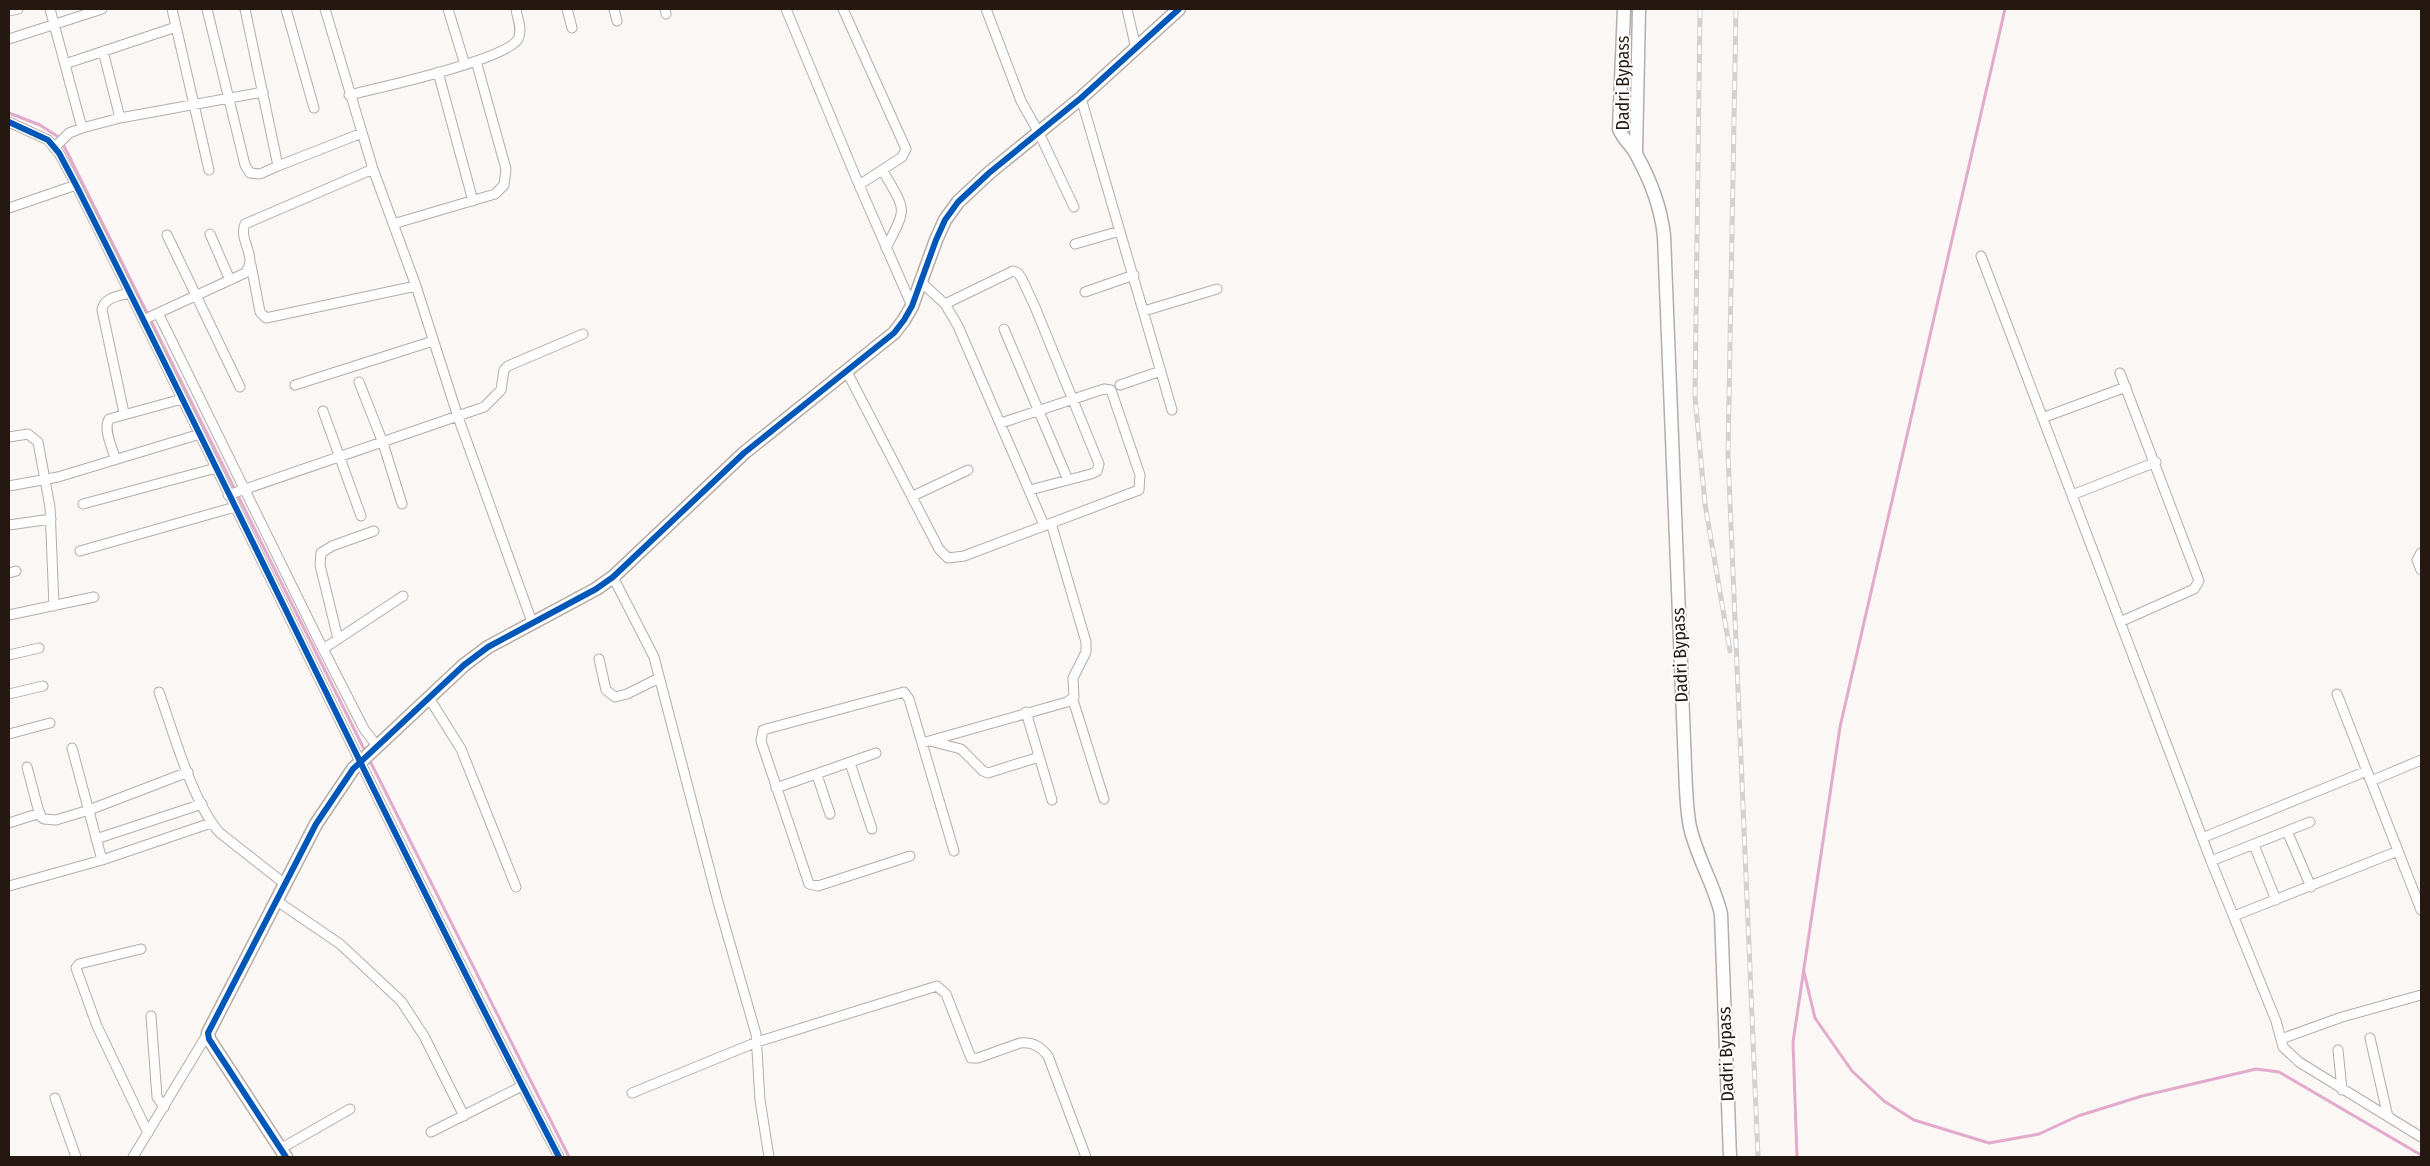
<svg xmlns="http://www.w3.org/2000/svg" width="2430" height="1166" font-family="'Fira Sans Condensed',sans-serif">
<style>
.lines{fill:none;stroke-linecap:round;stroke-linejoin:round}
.stream{stroke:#e2aacb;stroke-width:3}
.street-casing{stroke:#b5ada9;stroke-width:11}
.secondary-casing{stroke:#b5ada9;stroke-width:15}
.street{stroke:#fefefe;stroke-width:9}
.secondary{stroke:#fefefe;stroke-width:12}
.rail-casing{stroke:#d3d2d0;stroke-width:5}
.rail{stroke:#fff;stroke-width:3;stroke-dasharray:9;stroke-linecap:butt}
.cycleway-casing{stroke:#fff;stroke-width:9}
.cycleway{stroke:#0057b8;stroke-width:6}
.labels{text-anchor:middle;stroke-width:4;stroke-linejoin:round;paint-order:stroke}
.street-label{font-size:18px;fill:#251811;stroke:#fff}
</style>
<rect width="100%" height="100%" fill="#faf7f5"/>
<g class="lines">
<!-- stream -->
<path class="stream" d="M 9,113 L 40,125 L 60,138 L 366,753
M 369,759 L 569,1157
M 1804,972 L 1815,1018 L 1852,1071 L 1884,1101 L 1914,1120 L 1989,1143 L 2039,1134 L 2078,1116 L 2142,1096 L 2256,1069 L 2279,1072 L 2421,1155
M 1797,1157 L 1793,1042 L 1840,727 L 2005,9"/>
<!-- street casing -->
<g class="street-casing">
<path id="street" d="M 50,9 L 82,128
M 172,9 L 209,170
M 207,9 L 245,165 L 250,173 L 260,174 L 278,166
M 245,9 L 278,166 L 362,133
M 286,9 L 314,108
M 325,9 L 373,169 L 416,286 L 458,417 L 532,622
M 448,9 L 465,65
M 567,9 L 572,28
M 614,9 L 617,21
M 665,9 L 666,14
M 786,9 L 859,185 L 912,306
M 843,9 L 906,149 L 902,157 L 859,185
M 986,9 L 1021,101 L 1039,133 L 1074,207
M 1127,9 L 1136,49
M 9,11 L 18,9
M 9,39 L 102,9
M 103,51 L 120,118
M 65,64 L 176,27
M 438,72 L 473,201
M 349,95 C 378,88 506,60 518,39 C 523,29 517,18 516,9
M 1081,98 L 1172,410
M 9,122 L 48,140 L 59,153 L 76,185 C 239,508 392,836 559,1157
M 54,148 L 69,133 L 82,128 L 120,118 L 263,92
M 883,171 C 906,212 908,205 886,248
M 9,208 L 76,185
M 393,224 L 495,194 L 504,185 L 506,169 L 476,61
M 210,234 L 230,280
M 167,235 L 240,387
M 1075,244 L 1120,231
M 1981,256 L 2211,861 L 2276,1021 L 2283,1047 L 2299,1062 L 2421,1137
M 251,265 L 260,312 L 266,318 L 416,286
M 921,282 L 945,304 L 958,326 L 1044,525
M 1085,292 L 1134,275
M 945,304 L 1013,271 L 1018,273 L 1022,279 L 1035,307 L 1099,464 L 1097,471 L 1091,474 L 1030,490
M 1144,311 L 1217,289
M 158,313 L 317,637 L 364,729 L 377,746
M 143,320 L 245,273 C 259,257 238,241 245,224 L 373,169
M 1004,329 L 1068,480
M 847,372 L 939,549 L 948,558 L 964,556 L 1139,490 L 1140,475 L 1111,390 L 1104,389 L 1001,423
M 359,382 L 383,443 L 402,504
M 295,385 L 433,341
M 1120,385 L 1161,371
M 323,411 L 361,516
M 124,413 L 102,310 C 104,297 119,296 130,293
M 2042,418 L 2126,387
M 9,437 L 28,434 L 38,442 L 50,507 L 54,606
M 115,458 C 112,447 103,429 109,419 L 182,399
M 9,486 L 58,477 L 200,434
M 228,495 L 484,407 L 501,390 L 504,370 L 508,366 L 583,334
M 2072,495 L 2156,462
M 913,496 L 968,470
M 83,504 L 216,468
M 9,525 L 51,519
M 80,551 L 235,507
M 2421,553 L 2417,560 L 2421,570
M 9,573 L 16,571
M 613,577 L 654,657 L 718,902 L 756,1034 L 760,1100 L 769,1157
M 9,615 L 94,597
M 2120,622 L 2194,589 L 2199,581 L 2120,373
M 338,639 L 320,565 L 321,553 L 332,546 L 374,531
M 323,649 L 403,596
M 9,655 L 39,648
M 599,659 L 606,690 L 615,697 L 627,694 L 659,678
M 159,692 C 173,731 193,804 220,833 L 285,884
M 9,694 L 43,686
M 2337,694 L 2421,910
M 429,698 L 461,749 L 516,887
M 1073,700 L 1104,799
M 1026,712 L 1052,800
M 9,734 L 50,723
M 930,741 L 961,749 L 983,771 L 988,773 L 1039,757
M 922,743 L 1067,702 L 1074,697 L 1073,678 L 1086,652 L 1086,642 L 1051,523
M 72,748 L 102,860
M 850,763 L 872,829
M 27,767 L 40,816 L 44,819 L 56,820 L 89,810 L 188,772
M 817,775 L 830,814
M 2371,781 L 2421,760
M 776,788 L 876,753
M 9,823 L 40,813
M 2287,831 L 2311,887
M 2202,838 L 2367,771
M 96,839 L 202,804
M 2254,845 L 2276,900
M 910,856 L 818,886 L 809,884 L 761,741 L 763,730 L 904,692 L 909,699 L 954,851
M 2211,861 L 2310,822
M 9,886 L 102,860 L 211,823
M 277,901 L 340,944 L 401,1001 L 424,1036 L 464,1116
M 2234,916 L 2398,851
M 141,949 L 79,964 L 76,968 L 97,1026 L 148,1133
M 151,1016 L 157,1097 L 164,1107
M 2370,1038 L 2388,1117
M 2281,1039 L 2342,1017 L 2421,995
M 2338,1050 L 2342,1090
M 632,1093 L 757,1042 L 937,986 L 946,994 L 971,1058 L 978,1058 L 1020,1043 C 1033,1042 1040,1046 1048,1056 L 1086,1157
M 55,1098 L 76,1157
M 431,1132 L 522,1086
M 280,1149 L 350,1109
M 133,1157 L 208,1033"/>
</g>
<!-- secondary casing -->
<g class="secondary-casing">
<path id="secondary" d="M 1624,9 L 1619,129 C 1624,141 1631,144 1636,154 C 1650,179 1661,208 1664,236 L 1685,766 C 1686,786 1686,807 1690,827 C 1697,858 1714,884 1721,914 L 1730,1157
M 1636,153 L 1639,9
M 286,1157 L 209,1039 L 208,1033 L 316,824 L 353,769 L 464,665 L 488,647 L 596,589 L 613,577 L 744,453 L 894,333 L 904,320 L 912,306 L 936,240 L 945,220 L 958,202 L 989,173 L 1081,98 L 1179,9"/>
</g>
<!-- street -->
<use href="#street" class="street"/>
<!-- secondary -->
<use href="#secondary" class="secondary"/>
<!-- rail casing -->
<g class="rail-casing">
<path id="rail" d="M 1700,9 L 1695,397 L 1705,504 L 1730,651
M 1736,9 L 1728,455 L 1758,1157"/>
</g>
<!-- rail -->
<use href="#rail" class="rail"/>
<!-- cycleway casing -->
<g class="cycleway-casing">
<path id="cycleway" d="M 9,122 L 48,140 L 59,153 L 76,185 C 239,508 392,836 559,1157
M 286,1157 L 209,1039 L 208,1033 L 316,824 L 353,769 L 464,665 L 488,647 L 596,589 L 613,577 L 744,453 L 894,333 L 904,320 L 912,306 L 936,240 L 945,220 L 958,202 L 989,173 L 1081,98 L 1179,9"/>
</g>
<!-- cycleway -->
<use href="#cycleway" class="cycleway"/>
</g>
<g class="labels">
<!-- street labels -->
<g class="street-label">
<text transform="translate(1623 83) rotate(-90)" y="6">Dadri Bypass</text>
<text transform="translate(1680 655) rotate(-92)" y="6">Dadri Bypass</text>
<text transform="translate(1726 1054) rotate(-92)" y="6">Dadri Bypass</text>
</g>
</g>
<!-- border -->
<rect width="2430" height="1166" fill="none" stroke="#251811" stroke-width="20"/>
</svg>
